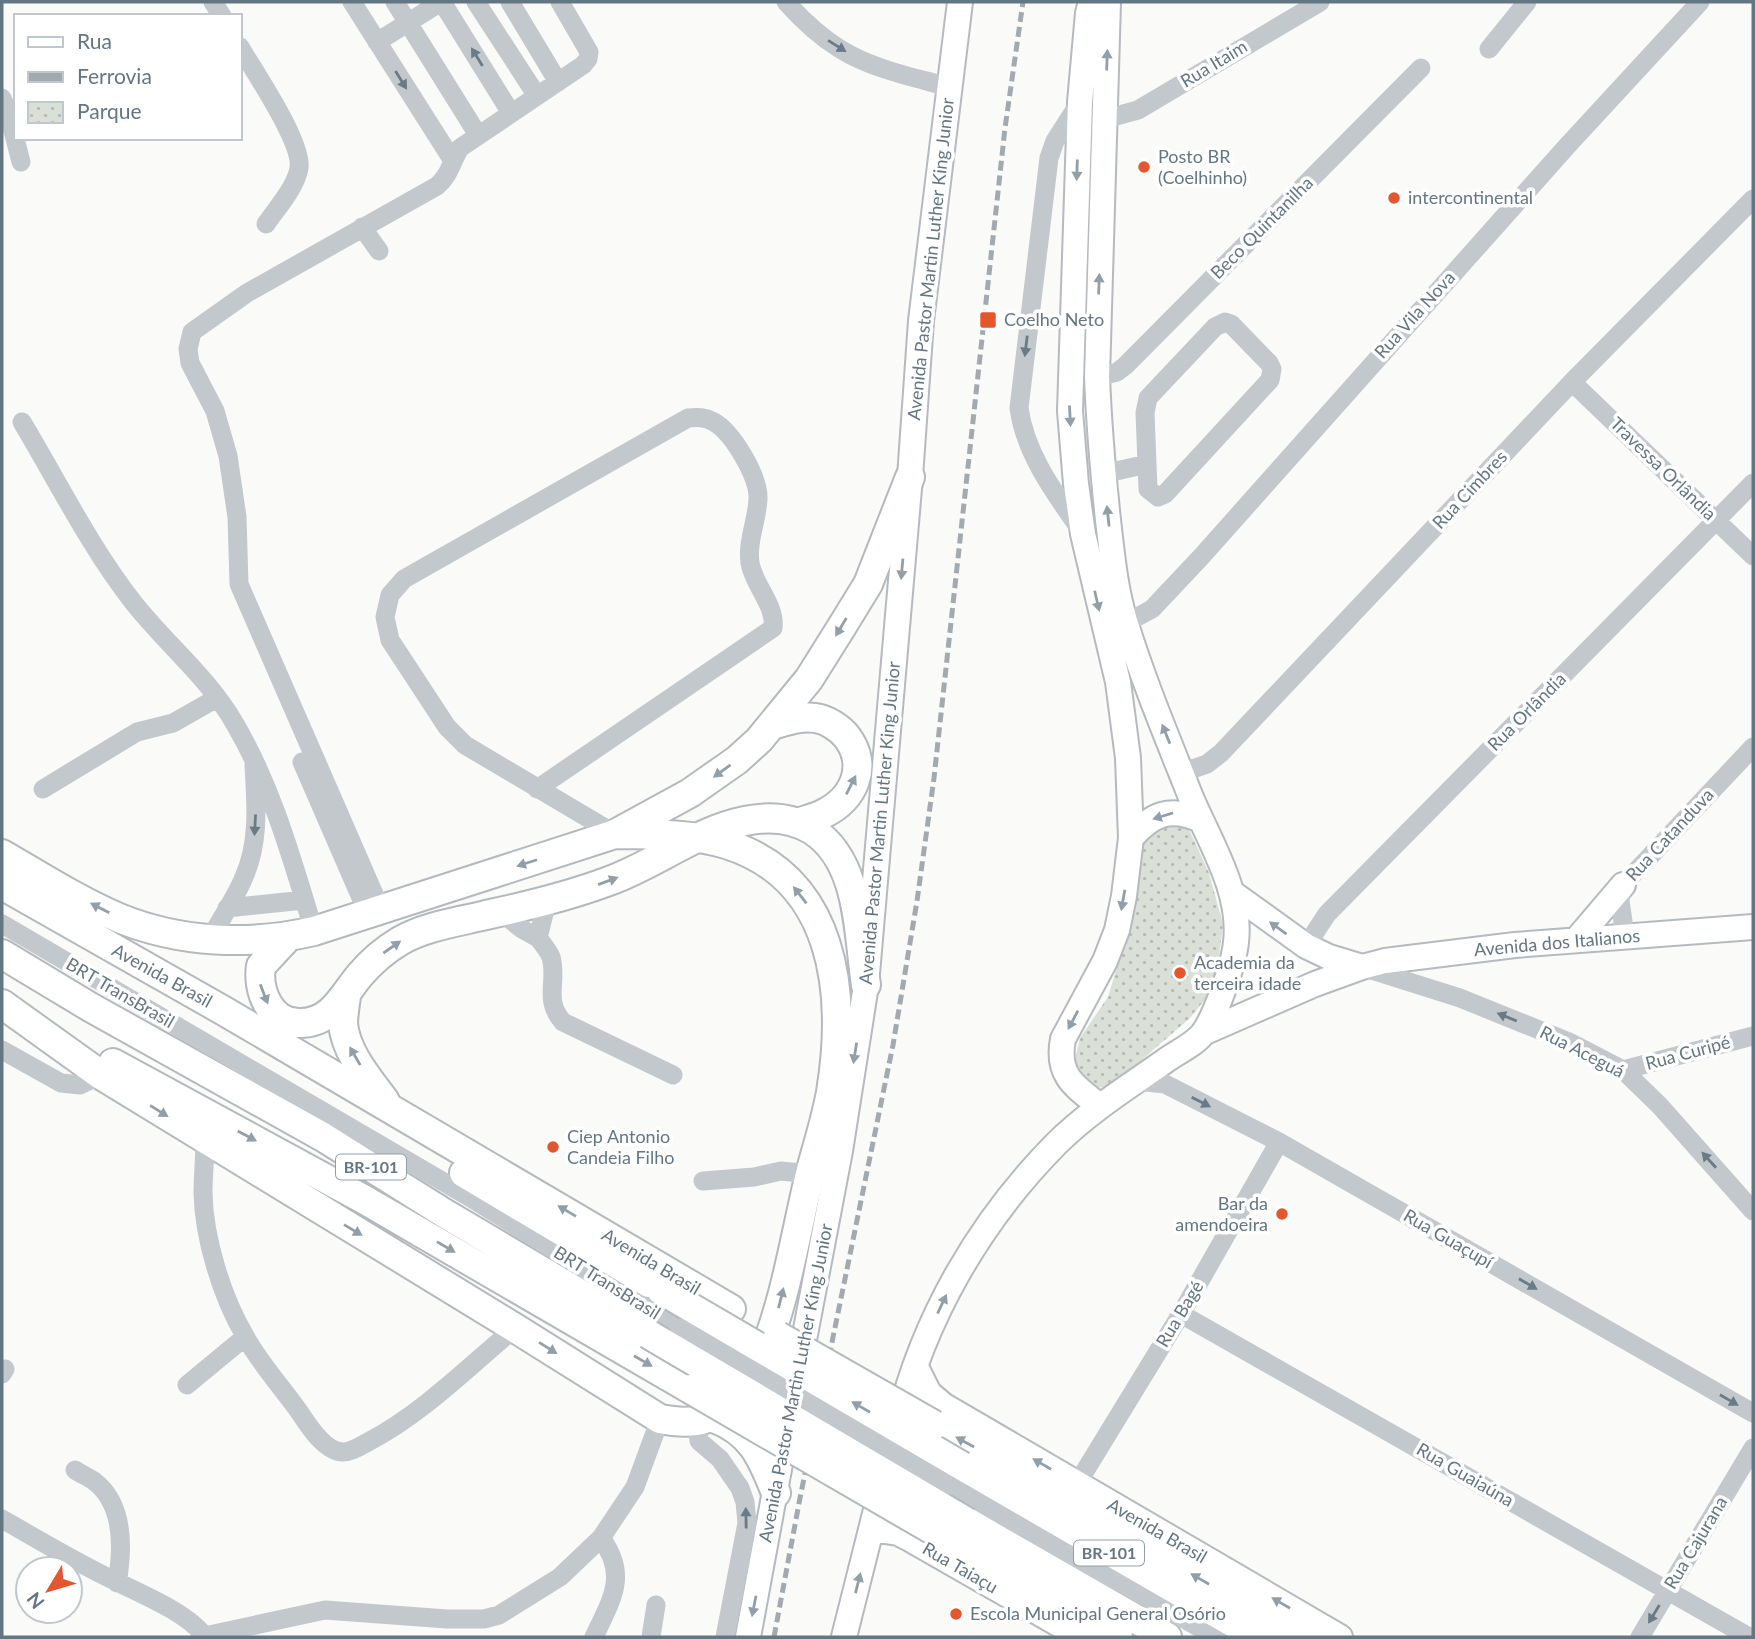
<svg xmlns="http://www.w3.org/2000/svg" width="1755" height="1639" font-family="Lato,sans-serif">
<style>
.park{fill:url(#park-dots)}
.lines{fill:none;stroke-linecap:round;stroke-linejoin:round}
.major-casing{stroke:#b5babe;stroke-width:28}
.highway-casing{stroke:#b4b9bd;stroke-width:32}
.minor{stroke:#c3c8cc;stroke-width:19}
.major{stroke:#fff;stroke-width:24}
.highway{stroke:#fff;stroke-width:28}
.rail{stroke:#a2aab0;stroke-width:5;stroke-dasharray:10 5;stroke-linecap:butt}
.highway-bridge-casing{stroke:#b4b9bd;stroke-width:32;stroke-linecap:butt}
.minor-bridge{stroke:#c3c8cc;stroke-width:19}
.highway-bridge{stroke:#fff;stroke-width:28}
.oneway{fill:#6a7a87}
.oneway2{fill:#939fa8}
.poi-dot{fill:#e4572e;stroke:#fff;stroke-width:2.5}
.labels{text-anchor:middle;stroke-width:7;stroke-linejoin:round;paint-order:stroke}
.shield{fill:#fff;stroke:#939fa8;stroke-width:2}
.shield-label{font-size:16px;font-weight:bold;fill:#657683}
.street-label{font-size:18px;fill:#657683;stroke:#fff}
.poi-label{font-size:18px;fill:#657683;stroke:#fff;text-anchor:start}
</style>
<defs>
<pattern id="park-dots" width="8" height="8" patternUnits="userSpaceOnUse" patternTransform="scale(1.75)"><rect width="8" height="8" fill="#dadfd7"/><path d="M2 2h.1M6 6h.1" fill="none" stroke="#b4b9b4" stroke-width="1.8" stroke-linecap="round"/></pattern>
</defs>
<rect width="100%" height="100%" fill="#fafaf8"/>
<!-- park -->
<path class="park" d="M 1174,815 L 1189,829 L 1209,873 L 1223,924 L 1218,965 L 1211,992 L 1190,1018 L 1113,1085 L 1097,1088 L 1083,1079 L 1074,1063 L 1080,1038 L 1108,997 L 1131,921 L 1144,838 Z"/>
<g class="lines">
<!-- major casing -->
<g class="major-casing">
<path id="major" d="M 1091,2 L 1088,13 L 1080,102 L 1070,411 L 1076,484 L 1083,534 L 1118,682 L 1128,758 L 1131,838 L 1124,896 L 1117,930 L 1105,961 L 1063,1039 C 1056,1075 1074,1086 1100,1106
M 1131,838 C 1152,814 1170,806 1201,820
M 1231,892 L 1306,946 L 1329,957 L 1362,967
M 1577,939 L 1623,885
M 1203,1033 L 1315,984 L 1362,967 L 1385,961 L 1515,945 L 1753,927
M 799,1366 L 840,1151 L 866,985 L 910,477 L 921,321 L 960,2
M 916,1367 L 929,1393 L 943,1405 L 1340,1637
M 898,1423 C 924,1317 980,1221 1056,1144 C 1088,1112 1128,1087 1165,1061 C 1177,1052 1196,1044 1204,1032 C 1216,1014 1234,964 1236,942 C 1242,891 1209,841 1190,795 C 1167,737 1143,680 1125,621 C 1115,588 1112,554 1108,520 C 1103,472 1099,425 1097,377 L 1108,2
M 872,1529 L 898,1533 L 910,1539 L 1081,1637
M 748,1637 L 787,1426
M 844,1637 L 883,1482"/>
</g>
<!-- highway casing -->
<g class="highway-casing">
<path id="highway" d="M 772,725 C 787,721 800,716 815,718 C 826,719 840,728 847,737 C 869,766 854,799 823,814 C 815,818 806,820 797,823
M 615,834 C 651,835 690,833 726,844 C 836,878 847,994 831,1092 C 826,1120 817,1147 810,1174 C 795,1236 786,1300 761,1359
M 2,854 C 40,876 79,901 119,918 C 180,943 250,946 314,931 L 615,834 L 690,793 L 737,760 L 759,740 L 809,679 L 841,628 L 868,584 L 910,477
M 2,885 L 224,1011 L 731,1309
M 288,937 L 261,966 C 257,990 270,1024 300,1023 C 332,1023 343,995 360,975 C 371,962 385,950 400,941 C 426,926 458,922 486,915 C 528,906 569,896 609,881 C 656,864 696,831 745,821 C 769,816 791,817 812,830 C 861,861 858,934 866,985
M 2,954 L 90,1007 L 323,1137 L 444,1213 L 648,1334
M 346,996 C 345,1005 343,1015 343,1024 C 346,1053 368,1078 385,1101
M 2,1004 L 101,1075 L 515,1328 L 660,1419 C 695,1426 716,1421 739,1393
M 113,1063 L 365,1200 L 690,1389
M 464,1173 L 649,1283
M 714,1418 C 752,1432 762,1458 776,1493
M 934,1425 L 1301,1637
M 962,1466 L 1258,1637
M 967,1522 L 1167,1637
M 950,1540 L 1118,1637"/>
</g>
<!-- minor -->
<path class="minor" d="M 213,2 L 222,16
M 352,2 L 453,161
M 395,2 L 478,135
M 442,2 L 511,113
M 476,2 L 537,96
M 510,2 L 558,82
M 786,2 C 802,20 819,36 840,49 C 872,69 913,77 949,87
M 377,42 L 441,2
M 240,47 C 254,71 303,143 299,168 C 296,187 277,208 266,224
M 1489,49 L 1527,2
M 2,98 L 9,115 L 21,162
M 1080,102 L 1055,141 L 1049,158 L 1019,408 C 1025,454 1056,495 1082,532
M 1105,119 L 1138,110 L 1320,2
M 362,227 L 379,251
M 1097,377 L 1117,372 L 1125,366 L 1421,68
M 1572,382 L 1753,556
M 22,422 C 58,482 90,547 133,602 C 165,643 209,678 235,724 C 273,789 292,860 314,931
M 1103,474 L 1147,464 L 1148,489 L 1158,497 L 1165,494 L 1270,380 L 1272,369 L 1269,363 L 1231,324 L 1225,322 L 1215,327 L 1148,398 L 1145,413 L 1147,464
M 1126,623 L 1152,609 L 1201,557 L 1568,145 L 1700,2
M 302,762 L 368,914
M 1181,773 L 1207,764 L 1221,753 L 1572,382 L 1753,199
M 43,789 L 137,732 L 173,723 L 217,698
M 537,789 L 773,628 C 776,605 754,586 750,563 C 747,541 757,521 758,499 C 759,477 733,433 714,422 C 705,417 698,417 688,418 L 404,579 L 390,595 L 385,617 L 390,640 L 447,727 L 465,745 L 615,834
M 227,908 L 304,900
M 381,910 L 239,584 L 237,517 L 228,456 L 215,411 L 190,363 L 188,349 L 192,332 L 247,293 L 437,186 C 450,175 451,162 460,148 L 583,65 L 588,59 L 589,52 L 560,2
M 501,912 L 522,929 L 538,938 L 547,901
M 2,924 L 471,1198 L 679,1328
M 1625,936 L 1620,900 L 1623,885 L 1753,747
M 538,938 C 543,944 548,950 551,957 C 558,981 543,1000 563,1022 L 673,1075
M 210,939 C 221,918 235,899 244,877 C 260,841 256,803 254,765
M 1306,946 L 1327,914 L 1753,483
M 1362,967 L 1460,998 L 1569,1042 L 1623,1070 L 1660,1106 L 1753,1211
M 2,1050 L 61,1083 L 80,1085 L 101,1075
M 1623,1070 L 1753,1036
M 1137,1081 L 1165,1084 L 1279,1142 L 1753,1413
M 205,1140 C 205,1158 203,1176 203,1193 C 204,1239 222,1297 245,1336 C 259,1362 280,1385 298,1410 C 307,1423 324,1452 343,1452 C 352,1452 360,1446 368,1442 C 423,1413 467,1368 515,1328
M 703,1181 L 754,1177 L 781,1171 L 810,1174
M 1181,1314 L 1749,1637
M 2,1374 L 5,1369
M 187,1385 L 245,1337
M 697,1422 L 699,1441 L 720,1459 L 740,1488 L 745,1502 L 747,1523 L 725,1637
M 75,1470 C 81,1474 88,1477 94,1481 C 124,1504 123,1549 117,1583
M 1077,1484 L 1181,1314 L 1279,1142
M 948,1485 L 1216,1637
M 2,1519 C 35,1538 67,1557 101,1574 C 129,1589 188,1611 205,1637
M 200,1637 L 325,1610 L 447,1619 L 484,1619 L 499,1615 L 560,1577 L 601,1538 L 635,1487 L 660,1419
M 594,1637 C 611,1600 629,1576 601,1538
M 651,1637 L 656,1605
M 1640,1637 L 1753,1448"/>
<!-- major -->
<use href="#major" class="major"/>
<!-- highway -->
<use href="#highway" class="highway"/>
<!-- rail -->
<path class="rail" d="M 774,1637 L 800,1498 L 893,1045 L 917,901 L 934,778 L 1005,128 L 1023,2"/>
<!-- highway-bridge casing -->
<g class="highway-bridge-casing">
<path id="highway-bridge" d="M 661,1290 L 962,1466
M 648,1334 L 967,1522
M 778,1336 L 934,1425
M 690,1389 L 950,1540"/>
</g>
<!-- minor-bridge -->
<path class="minor-bridge" d="M 679,1328 L 948,1485"/>
<!-- highway-bridge -->
<use href="#highway-bridge" class="highway-bridge"/>
</g>
<!-- one-way arrows -->
<defs><path id="oneway-solid" d="M-6-.8H1V-3.2L6.5 0L1 3.2V.8H-6Z" transform="scale(1.75)"/></defs>
<g class="oneway">
<use href="#oneway-solid" transform="translate(837 46) rotate(32)"/>
<use href="#oneway-solid" transform="translate(477 57) rotate(-122)"/>
<use href="#oneway-solid" transform="translate(401 80) rotate(58)"/>
<use href="#oneway-solid" transform="translate(1026 346) rotate(97)"/>
<use href="#oneway-solid" transform="translate(255 825) rotate(93)"/>
<use href="#oneway-solid" transform="translate(1507 1017) rotate(-158)"/>
<use href="#oneway-solid" transform="translate(1201 1102) rotate(27)"/>
<use href="#oneway-solid" transform="translate(1709 1160) rotate(-132)"/>
<use href="#oneway-solid" transform="translate(1528 1284) rotate(30)"/>
<use href="#oneway-solid" transform="translate(1729 1400) rotate(30)"/>
<use href="#oneway-solid" transform="translate(746 1518) rotate(-91)"/>
<use href="#oneway-solid" transform="translate(1654 1614) rotate(121)"/>
</g>
<g class="oneway2">
<use href="#oneway-solid" transform="translate(1107 60) rotate(-88)"/>
<use href="#oneway-solid" transform="translate(1077 170) rotate(92)"/>
<use href="#oneway-solid" transform="translate(1099 284) rotate(-88)"/>
<use href="#oneway-solid" transform="translate(1070 416) rotate(87)"/>
<use href="#oneway-solid" transform="translate(1108 516) rotate(-96)"/>
<use href="#oneway-solid" transform="translate(902 569) rotate(95)"/>
<use href="#oneway-solid" transform="translate(1097 601) rotate(77)"/>
<use href="#oneway-solid" transform="translate(841 627) rotate(121)"/>
<use href="#oneway-solid" transform="translate(1166 734) rotate(-112)"/>
<use href="#oneway-solid" transform="translate(722 771) rotate(144)"/>
<use href="#oneway-solid" transform="translate(851 785) rotate(-63)"/>
<use href="#oneway-solid" transform="translate(1163 816) rotate(163)"/>
<use href="#oneway-solid" transform="translate(527 863) rotate(162)"/>
<use href="#oneway-solid" transform="translate(608 881) rotate(-20)"/>
<use href="#oneway-solid" transform="translate(800 895) rotate(-128)"/>
<use href="#oneway-solid" transform="translate(1123 900) rotate(100)"/>
<use href="#oneway-solid" transform="translate(100 908) rotate(-153)"/>
<use href="#oneway-solid" transform="translate(1278 928) rotate(-144)"/>
<use href="#oneway-solid" transform="translate(392 947) rotate(-35)"/>
<use href="#oneway-solid" transform="translate(264 994) rotate(69)"/>
<use href="#oneway-solid" transform="translate(1073 1020) rotate(118)"/>
<use href="#oneway-solid" transform="translate(855 1053) rotate(99)"/>
<use href="#oneway-solid" transform="translate(355 1056) rotate(-120)"/>
<use href="#oneway-solid" transform="translate(159 1111) rotate(32)"/>
<use href="#oneway-solid" transform="translate(247 1136) rotate(28)"/>
<use href="#oneway-solid" transform="translate(567 1211) rotate(-149)"/>
<use href="#oneway-solid" transform="translate(353 1230) rotate(31)"/>
<use href="#oneway-solid" transform="translate(446 1247) rotate(30)"/>
<use href="#oneway-solid" transform="translate(781 1298) rotate(-76)"/>
<use href="#oneway-solid" transform="translate(942 1304) rotate(-65)"/>
<use href="#oneway-solid" transform="translate(548 1348) rotate(32)"/>
<use href="#oneway-solid" transform="translate(643 1361) rotate(30)"/>
<use href="#oneway-solid" transform="translate(861 1407) rotate(-150)"/>
<use href="#oneway-solid" transform="translate(965 1442) rotate(-151)"/>
<use href="#oneway-solid" transform="translate(1042 1464) rotate(-150)"/>
<use href="#oneway-solid" transform="translate(1200 1579) rotate(-150)"/>
<use href="#oneway-solid" transform="translate(858 1583) rotate(-76)"/>
<use href="#oneway-solid" transform="translate(1281 1603) rotate(-150)"/>
<use href="#oneway-solid" transform="translate(754 1606) rotate(101)"/>
</g>
<!-- markers -->
<g class="poi-dot">
<circle cx="1144" cy="167" r="7"/>
<circle cx="1394" cy="198" r="7"/>
<rect x="979" y="311" width="18" height="18" rx="3.5"/>
<circle cx="1180" cy="973" r="7"/>
<circle cx="553" cy="1147" r="7"/>
<circle cx="1282" cy="1214" r="7"/>
<circle cx="956" cy="1614" r="7"/>
</g>
<g class="labels">
<!-- shield labels -->
<g class="shield">
<rect x="336" y="1154.5" width="70" height="25" rx="5"/>
<rect x="1074" y="1540.5" width="70" height="25" rx="5"/>
</g>
<g class="shield-label">
<text x="371" y="1173">BR-101</text>
<text x="1109" y="1559">BR-101</text>
</g>
<!-- street labels -->
<g class="street-label">
<text transform="translate(1214 64) rotate(-31)" y="6">Rua Itaim</text>
<text transform="translate(1262 228) rotate(-45)" y="6">Beco Quintanilha</text>
<text transform="translate(931 259) rotate(-84)" y="6">Avenida Pastor Martin Luther King Junior</text>
<text transform="translate(1415 315) rotate(-48)" y="6">Rua Vila Nova</text>
<text transform="translate(1663 469) rotate(44)" y="6">Travessa Orlândia</text>
<text transform="translate(1470 490) rotate(-47)" y="6">Rua Cimbres</text>
<text transform="translate(1527 712) rotate(-45)" y="6">Rua Orlândia</text>
<text transform="translate(880 823) rotate(-85)" y="6">Avenida Pastor Martin Luther King Junior</text>
<text transform="translate(1670 835) rotate(-47)" y="6">Rua Catanduva</text>
<text transform="translate(1557 943) rotate(-5)" y="6">Avenida dos Italianos</text>
<text transform="translate(162 976) rotate(29)" y="6">Avenida Brasil</text>
<text transform="translate(120 993) rotate(30)" y="6">BRT TransBrasil</text>
<text transform="translate(1582 1052) rotate(27)" y="6">Rua Aceguá</text>
<text transform="translate(1688 1053) rotate(-15)" y="6">Rua Curipé</text>
<text transform="translate(1448 1239) rotate(30)" y="6">Rua Guaçupí</text>
<text transform="translate(651 1262) rotate(31)" y="6">Avenida Brasil</text>
<text transform="translate(607 1283) rotate(32)" y="6">BRT TransBrasil</text>
<text transform="translate(1180 1314) rotate(-59)" y="6">Rua Bagé</text>
<text transform="translate(796 1383) rotate(-79)" y="6">Avenida Pastor Martin Luther King Junior</text>
<text transform="translate(1465 1475) rotate(30)" y="6">Rua Guaiaúna</text>
<text transform="translate(1157 1531) rotate(30)" y="6">Avenida Brasil</text>
<text transform="translate(1696 1543) rotate(-59)" y="6">Rua Cajurana</text>
<text transform="translate(960 1568) rotate(30)" y="6">Rua Taiaçu</text>
</g>
<!-- poi labels -->
<g class="poi-label">
<text x="1158" y="163">Posto BR<tspan x="1158" dy="21">(Coelhinho)</tspan></text>
<text x="1408" y="204">intercontinental</text>
<text x="1004" y="326">Coelho Neto</text>
<text x="1194" y="969">Academia da<tspan x="1194" dy="21">terceira idade</tspan></text>
<text x="567" y="1143">Ciep Antonio<tspan x="567" dy="21">Candeia Filho</tspan></text>
<text x="1268" y="1210" text-anchor="end">Bar da<tspan x="1268" dy="21">amendoeira</tspan></text>
<text x="970" y="1620">Escola Municipal General Osório</text>
</g>
</g>
<!-- border -->
<rect width="1755" height="1639" fill="none" stroke="#657683" stroke-width="7"/>
<!-- legend -->
<rect x="14" y="14" width="228" height="126" fill="#ffffff" stroke="#c1c8cd" stroke-width="2"/>
<rect x="28" y="37" width="35" height="10" fill="#ffffff" stroke="#c1c8cd" stroke-width="2"/>
<text x="77" y="49" font-size="21" fill="#657683">Rua</text>
<rect x="28" y="72" width="35" height="10" fill="#a2aab0" stroke="#c1c8cd" stroke-width="2"/>
<text x="77" y="84" font-size="21" fill="#657683">Ferrovia</text>
<rect x="28" y="102" width="35" height="21" fill="url(#park-dots)" stroke="#c1c8cd" stroke-width="2"/>
<text x="77" y="119" font-size="21" fill="#657683">Parque</text>
<!-- north arrow -->
<g transform="translate(49 1590) rotate(232)"><circle r="33" fill="#ffffff" stroke="#c1c8cd" stroke-width="2"/>
<path d="M0-5L12 26L0 18L-12 26Z" fill="#e4572e"/>
<text y="-10" font-size="19" font-weight="bold" text-anchor="middle" fill="#657683">N</text>
</g>
</svg>
